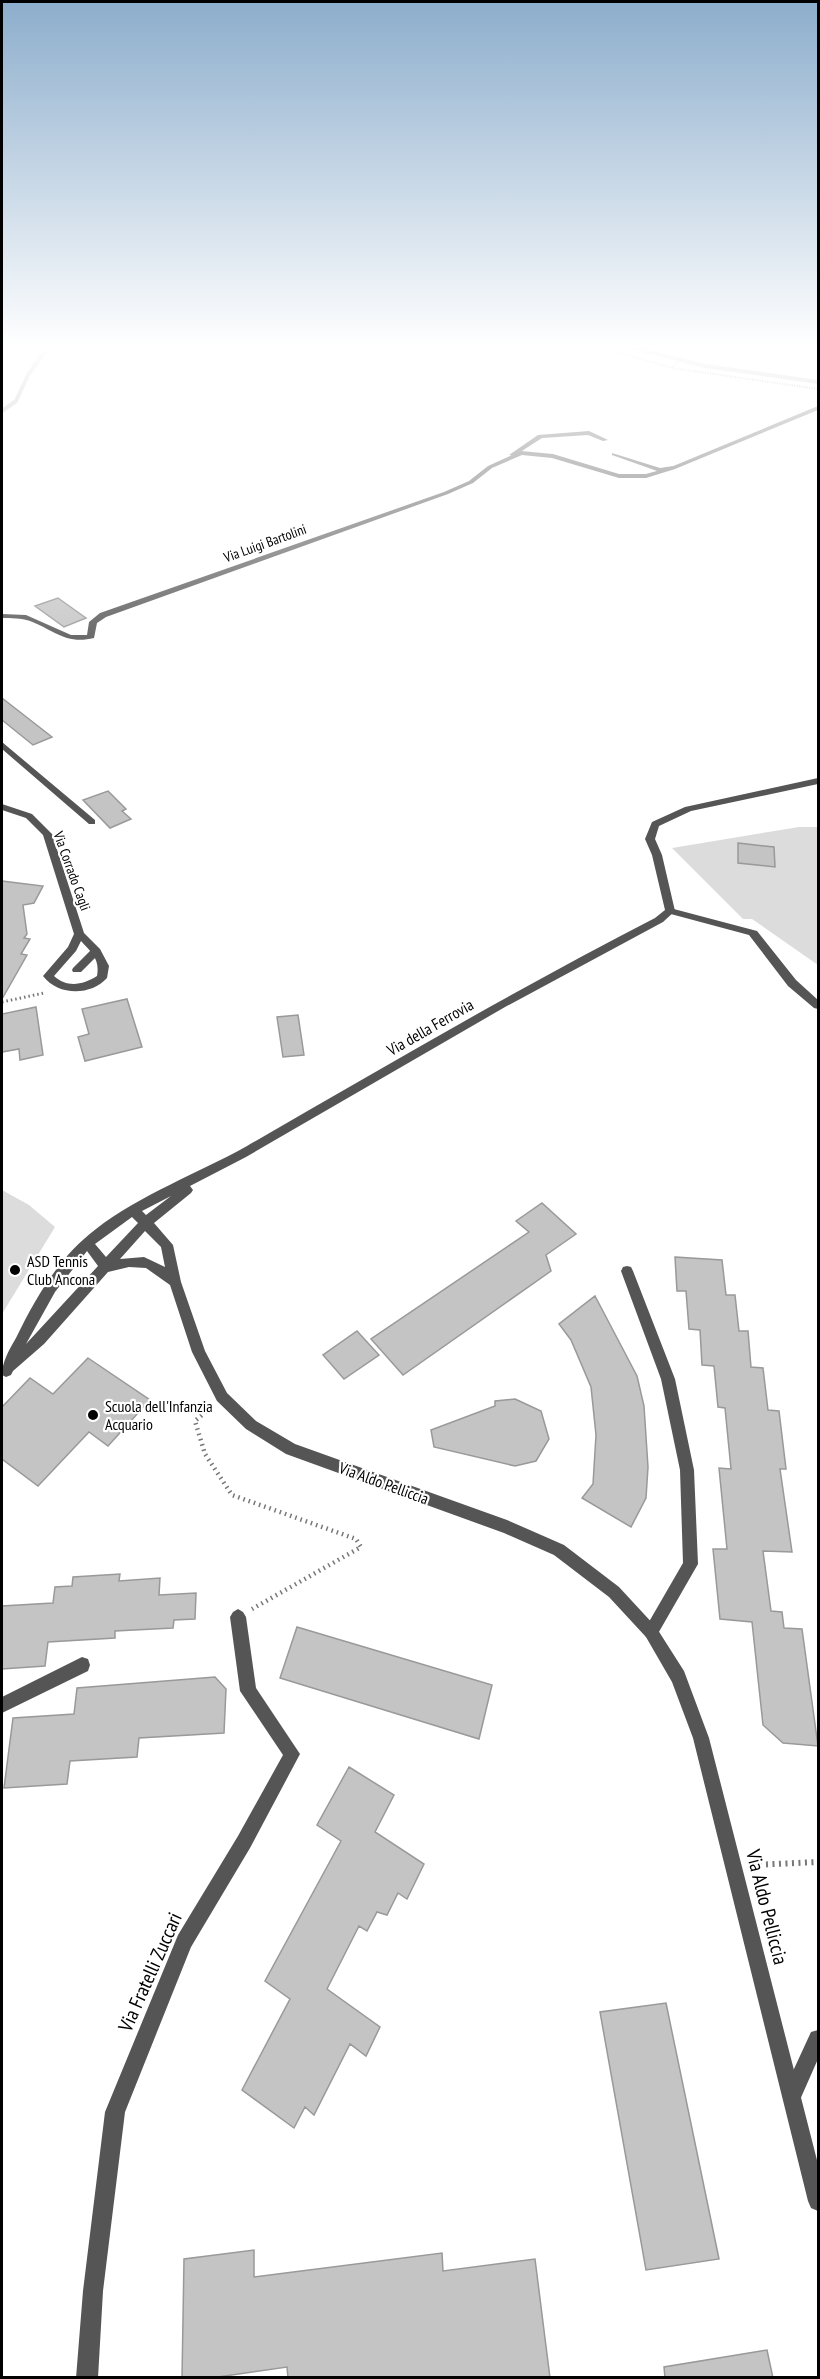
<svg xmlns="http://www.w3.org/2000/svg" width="820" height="2379" font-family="'PT Sans Narrow',sans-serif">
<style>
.green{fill:#dcdcdc}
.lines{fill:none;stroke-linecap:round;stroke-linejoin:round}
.stream{stroke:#a3a3a3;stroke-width:4}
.building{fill:#c4c4c4;stroke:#999;stroke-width:1.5}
.path-far3{stroke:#777;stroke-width:2;stroke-dasharray:1 1.5;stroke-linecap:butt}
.path-far2{stroke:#777;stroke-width:3;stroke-dasharray:1.5 3;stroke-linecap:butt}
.path-far1{stroke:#777;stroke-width:4.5;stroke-dasharray:1.5 4;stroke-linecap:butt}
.path{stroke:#777;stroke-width:6;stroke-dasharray:2 4.5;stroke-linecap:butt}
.service{fill:#555;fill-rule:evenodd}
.minor{fill:#555;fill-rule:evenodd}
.poi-dot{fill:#000;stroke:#fff;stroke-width:2}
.labels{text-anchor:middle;stroke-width:4.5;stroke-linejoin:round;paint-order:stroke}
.far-street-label{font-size:14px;fill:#000;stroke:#fff}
.street-label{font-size:16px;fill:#000;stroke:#fff}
.poi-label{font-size:16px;fill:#000;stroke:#fff;text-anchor:start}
.near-street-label{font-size:20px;fill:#000;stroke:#fff}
</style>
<rect width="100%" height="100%" fill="#fff"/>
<!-- green -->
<path class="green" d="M 799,827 L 818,827 L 818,965 L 752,919 L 743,919 L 672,848 Z
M 2,1190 L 29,1205 L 55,1227 L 2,1314 Z"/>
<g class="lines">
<!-- stream -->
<path class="stream" d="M 630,347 L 705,366 L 818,382
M 2,411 L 16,401 L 28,375 L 48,347"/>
</g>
<!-- building -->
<path class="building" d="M 58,598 L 86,618 L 64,627 L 35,606 Z
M 2,698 L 52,737 L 33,745 L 2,720 Z
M 108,791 L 126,809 L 122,811 L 131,819 L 110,828 L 83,800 Z
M 738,843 L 774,847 L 775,867 L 738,863 Z
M 2,881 L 43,886 L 34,903 L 23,905 L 27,934 L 24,938 L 30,939 L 21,954 L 27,955 L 2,999 Z
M 127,999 L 142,1047 L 85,1061 L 78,1037 L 89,1034 L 82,1009 Z
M 36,1007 L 43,1055 L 20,1060 L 19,1049 L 2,1052 L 2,1014 Z
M 298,1015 L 304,1055 L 283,1057 L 277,1017 Z
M 542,1203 L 576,1234 L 546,1255 L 551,1271 L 403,1375 L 371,1339 L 529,1232 L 516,1221 Z
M 675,1257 L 722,1260 L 726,1295 L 735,1295 L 739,1331 L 748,1331 L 751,1367 L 763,1368 L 768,1410 L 779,1411 L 786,1469 L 780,1469 L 792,1552 L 763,1551 L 771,1611 L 782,1612 L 784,1628 L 802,1629 L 818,1746 L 783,1743 L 763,1725 L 752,1622 L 720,1619 L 713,1549 L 727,1549 L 719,1468 L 731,1469 L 725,1408 L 718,1407 L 714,1366 L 702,1365 L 700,1330 L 689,1329 L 686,1291 L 677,1291 Z
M 595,1296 L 637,1376 L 644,1406 L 648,1467 L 646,1498 L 631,1527 L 582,1498 L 593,1484 L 596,1435 L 591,1387 L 571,1340 L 559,1324 Z
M 357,1331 L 379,1355 L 344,1379 L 323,1355 Z
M 88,1358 L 150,1400 L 108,1446 L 89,1432 L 38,1486 L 2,1459 L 2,1407 L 30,1378 L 53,1394 Z
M 515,1399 L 541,1411 L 549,1439 L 536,1461 L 515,1466 L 434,1447 L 431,1430 L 495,1406 L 495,1401 Z
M 120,1574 L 119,1581 L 160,1578 L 159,1595 L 196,1593 L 195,1619 L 174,1620 L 173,1628 L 115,1631 L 115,1638 L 48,1642 L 45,1666 L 2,1669 L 2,1606 L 53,1603 L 55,1587 L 72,1586 L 73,1577 Z
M 297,1627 L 492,1685 L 479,1739 L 280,1678 Z
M 215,1677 L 226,1689 L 224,1733 L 139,1738 L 137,1757 L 70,1761 L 67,1784 L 4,1788 L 13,1718 L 74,1714 L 77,1688 Z
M 349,1767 L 394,1795 L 375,1832 L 424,1864 L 407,1899 L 398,1893 L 387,1915 L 377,1912 L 367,1931 L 359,1926 L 327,1989 L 380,2027 L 366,2056 L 350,2044 L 314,2115 L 305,2107 L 294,2128 L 242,2090 L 290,1999 L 265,1981 L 341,1841 L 317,1825 Z
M 666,2003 L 719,2259 L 646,2270 L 600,2012 Z
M 254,2250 L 254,2277 L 442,2253 L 443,2271 L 535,2259 L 550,2378 L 288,2378 L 287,2367 L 211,2378 L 182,2378 L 184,2259 Z
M 767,2350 L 773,2378 L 665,2378 L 664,2367 Z"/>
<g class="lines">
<!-- path-far3 -->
<path class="path-far3" d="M 601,347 L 672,368 L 818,389
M 672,367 L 685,355"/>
<!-- path-far2 -->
<path class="path-far2" d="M 2,1002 L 44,993"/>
<!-- path-far1 -->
<path class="path-far1" d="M 210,1408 L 195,1421 L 205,1454 L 232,1495 L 356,1539 L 361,1547 L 252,1609"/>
<!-- path -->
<path class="path" d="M 753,1865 L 818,1862"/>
<!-- service -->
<path class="service" d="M 589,431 L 608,440 L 603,441 L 588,435 L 542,438 L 514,456 L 509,455 L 538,435 Z
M 612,453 L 660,468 L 673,466 L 676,468 L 660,472 L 612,455 Z
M 2,742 L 95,820 L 95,824 L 89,824 L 2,749 Z
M 670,908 L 757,931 L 796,980 L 818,1000 L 818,1009 L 814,1008 L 788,986 L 749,935 L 667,913 L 665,911 Z
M 96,948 L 101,951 L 100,953 L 81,972 L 73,972 L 72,970 L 73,968 L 92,949 Z
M 627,1266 L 631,1267 L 633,1271 L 675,1379 L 694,1470 L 698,1564 L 656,1637 L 651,1640 L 646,1637 L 643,1632 L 646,1627 L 683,1563 L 680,1470 L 661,1379 L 621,1271 L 623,1267 Z
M 82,1657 L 88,1659 L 90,1665 L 88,1671 L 2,1713 L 2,1697 Z
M 818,2030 L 818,2059 L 799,2102 L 792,2105 L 785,2102 L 782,2095 L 811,2032 Z"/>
<!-- minor -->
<path class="minor" d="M 818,406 L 818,410 L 675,469 L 646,478 L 619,478 L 552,458 L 522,455 L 492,468 L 473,483 L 448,494 L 106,617 L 97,623 L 94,638 C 66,645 54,630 30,621 C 21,618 11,618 2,618 L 2,614 L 26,615 L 71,635 L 87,635 L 89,622 L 100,613 L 444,492 L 469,481 L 488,466 L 521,451 L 553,454 L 619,474 L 646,474 L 671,467 Z
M 818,778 L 818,784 L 691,811 L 659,826 L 655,839 L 662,855 L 675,911 L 663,922 L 505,1007 L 246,1157 L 190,1186 L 193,1190 L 191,1193 L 154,1223 L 173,1245 L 181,1282 L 205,1351 L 227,1393 L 256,1421 L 295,1444 L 507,1520 L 564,1545 L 619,1587 L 656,1627 L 684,1671 L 709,1738 L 818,2164 L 818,2211 L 811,2208 L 808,2201 L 693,1738 L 672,1682 L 646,1637 L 609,1597 L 554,1555 L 504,1533 L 286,1454 L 246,1429 L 217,1401 L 192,1352 L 170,1285 L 146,1268 L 129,1267 L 108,1272 L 44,1344 L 13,1371 L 11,1375 L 6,1377 L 2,1375 C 2,1362 9,1350 16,1338 C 36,1297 59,1257 96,1229 C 141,1194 197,1174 247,1146 C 382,1068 517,989 655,918 L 665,910 L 652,855 L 645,839 L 652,822 L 685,807 ZM 171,1196 L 146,1215 L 142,1211 ZM 132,1217 L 138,1223 L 106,1257 L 95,1244 ZM 145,1231 L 161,1247 L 165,1267 L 144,1257 L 120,1259 ZM 87,1251 L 98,1266 L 26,1344 L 55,1292 Z
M 2,804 L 32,814 L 52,834 L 84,933 L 100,949 L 109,966 L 107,978 C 91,996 58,996 43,976 L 68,947 L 74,934 L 43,835 L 26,818 L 2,810 ZM 81,941 C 92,953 100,959 97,976 C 83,985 67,988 54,976 L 76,951 Z
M 238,1609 L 243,1612 L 246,1617 L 256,1688 L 300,1754 L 250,1848 L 191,1947 L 125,2112 L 103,2291 L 98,2378 L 76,2378 L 83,2291 L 105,2112 L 178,1935 L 238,1836 L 283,1755 L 240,1691 L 230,1617 L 233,1612 Z"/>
</g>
<!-- sky -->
<linearGradient id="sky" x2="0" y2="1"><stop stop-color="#8cadcc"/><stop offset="0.51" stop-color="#fff"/><stop offset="1" stop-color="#fff" stop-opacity="0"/></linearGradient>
<rect width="820" height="680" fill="url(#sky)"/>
<!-- markers -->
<g class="poi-dot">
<circle cx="15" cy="1270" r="6"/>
<circle cx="93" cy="1415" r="6"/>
</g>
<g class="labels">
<!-- far-street labels -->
<g class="far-street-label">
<text transform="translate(265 543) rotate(-20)" y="5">Via Luigi Bartolini</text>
<text transform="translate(72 871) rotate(70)" y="5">Via Corrado Cagli</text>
</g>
<!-- street labels -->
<g class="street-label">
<text transform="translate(430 1027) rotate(-30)" y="6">Via della Ferrovia</text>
<text transform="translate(384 1483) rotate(20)" y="6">Via Aldo Pelliccia</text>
</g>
<!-- poi labels -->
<g class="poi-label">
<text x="27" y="1267">ASD Tennis<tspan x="27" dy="18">Club Ancona</tspan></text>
<text x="105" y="1412">Scuola dell'Infanzia<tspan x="105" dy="18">Acquario</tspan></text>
</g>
<!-- near-street labels -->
<g class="near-street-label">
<text transform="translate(767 1907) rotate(76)" y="7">Via Aldo Pelliccia</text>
<text transform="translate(150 1972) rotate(-66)" y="7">Via Fratelli Zuccari</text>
</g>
</g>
<!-- border -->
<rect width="820" height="2379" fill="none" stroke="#000000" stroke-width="6"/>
</svg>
